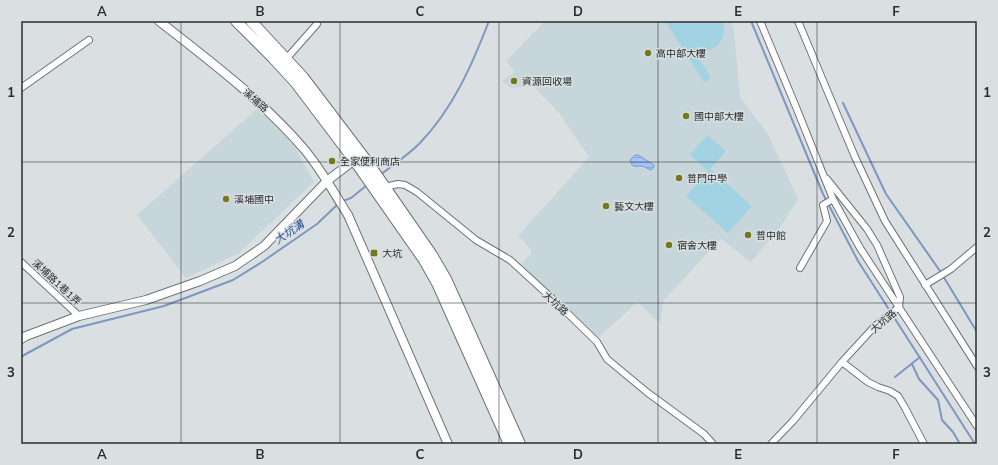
<svg xmlns="http://www.w3.org/2000/svg" width="998" height="465" font-family="Mulish,'Noto Sans TC',sans-serif">
<style>
.built{fill:#c7d6da}
.pitch{fill:#a2d3e2}
.water{fill:url(#water-rules);stroke:#7e96c0}
.lines{fill:none;stroke-linecap:round;stroke-linejoin:round}
.stream{stroke:#7e96c0;stroke-width:2}
.minor-casing{stroke:#6d7374;stroke-width:8}
.tertiary-casing{stroke:#6d7374;stroke-width:10}
.primary-casing{stroke:#6d7374;stroke-width:12}
.minor{stroke:#fff;stroke-width:6}
.tertiary{stroke:#fff;stroke-width:8}
.primary{stroke:#fff;stroke-width:10}
.grid{fill:none;stroke:#292c2c;stroke-width:1;stroke-opacity:0.55}
.poi-dot{fill:#76771e;stroke:#dae0e2;stroke-width:1.5}
.labels{text-anchor:middle;stroke-width:3;stroke-linejoin:round;paint-order:stroke}
.poi-label{font-size:10px;fill:#292c2c;stroke:#dae0e2;text-anchor:start}
.street-label{font-size:10px;fill:#292c2c;stroke:#dae0e2}
.water-label{font-size:11px;font-style:italic;fill:#2d5096;stroke:#dae0e2}
.neatline{fill:none;stroke:#292c2c;stroke-width:1.5}
.grid-label{font-size:13px;text-anchor:middle;font-weight:bold;fill:#292c2c}
</style>
<defs>
<pattern id="water-rules" width="6" height="5" patternUnits="userSpaceOnUse"><rect width="6" height="5" fill="#a3c3ff"/><path d="M0 2.5h6" fill="none" stroke="#8ca8db"/></pattern>
</defs>
<rect width="100%" height="100%" fill="#dae0e2"/>
<!-- built -->
<path class="built" d="M 545,21 L 731,21 L 734,29 L 740,97 L 768,134 L 798,199 L 777,232 L 751,262 L 721,239 L 664,300 L 660,323 L 637,302 L 597,339 L 521,264 L 531,254 L 530,248 L 518,236 L 589,157 L 559,113 L 533,86 L 511,88 L 502,81 L 515,72 L 506,61 Z
M 258,108 L 293,144 L 314,182 L 239,253 L 186,278 L 137,215 Z"/>
<!-- pitch -->
<path class="pitch" d="M 665,21 L 723,21 C 729,42 713,52 695,53 L 711,78 L 704,82 Z
M 707,135 L 726,151 L 710,169 L 752,206 L 728,233 L 686,196 L 708,171 L 690,155 Z"/>
<!-- water -->
<path class="water" d="M 635,155 L 638,155 L 654,165 L 654,167 L 651,170 C 648,169 644,166 641,166 C 635,166 632,168 630,160 Z"/>
<g class="lines">
<!-- stream -->
<path class="stream" d="M 751,21 L 823,194 L 858,261 L 975,444
M 843,103 L 886,194 L 940,271 L 977,332
M 380,175 C 393,165 408,155 419,144 C 453,109 472,65 489,21
M 343,201 L 351,198 L 367,185
M 21,358 L 24,355 L 72,329 L 164,306 L 233,280 L 262,262 L 317,224 L 338,204
M 912,364 L 919,379 L 938,400 L 942,420 L 953,432 L 960,444
M 895,377 L 920,357"/>
<!-- minor casing -->
<g class="minor-casing">
<path id="minor" d="M 760,21 L 796,107 L 833,199 L 860,248 L 977,426
M 798,21 L 855,157 L 885,221 L 977,366
M 287,58 L 317,24 L 316,21
M 21,88 L 89,40
M 827,179 L 867,229 L 877,245 L 900,297 L 899,307
M 384,191 L 389,186 L 398,184 L 405,185 L 417,192 L 476,240 L 510,260 L 556,302 L 597,342 L 607,359 L 648,393 L 704,434 L 713,444
M 21,262 L 79,316
M 800,268 L 827,221 L 823,205 L 833,199
M 925,285 L 951,269 L 977,247
M 842,362 L 868,382 L 878,387 L 890,391 L 898,396 L 904,406 L 924,444
M 771,444 L 793,421 L 842,362 L 875,326 L 899,307"/>
</g>
<!-- tertiary casing -->
<g class="tertiary-casing">
<path id="tertiary" d="M 159,21 C 210,61 262,100 304,149 C 321,169 334,193 348,215 L 448,444
M 21,339 L 26,336 L 79,316 L 146,300 L 200,281 L 235,266 L 264,246 L 327,181 L 358,157"/>
</g>
<!-- primary casing -->
<g class="primary-casing">
<path id="primary" d="M 236,21 L 273,58 L 295,82 L 354,160 L 424,260 L 437,283 L 509,444
M 251,21 L 303,77 L 369,164 L 432,255 L 446,279 L 460,310 L 520,444"/>
</g>
<!-- minor -->
<use href="#minor" class="minor"/>
<!-- tertiary -->
<use href="#tertiary" class="tertiary"/>
<!-- primary -->
<use href="#primary" class="primary"/>
</g>
<!-- grid -->
<path class="grid" d="M 181,21 L 181,444M 340,21 L 340,444M 499,21 L 499,444M 658,21 L 658,444M 817,21 L 817,444M 21,162 L 977,162M 21,303 L 977,303"/>
<!-- markers -->
<g class="poi-dot">
<circle cx="648" cy="53" r="4"/>
<circle cx="514" cy="81" r="4"/>
<circle cx="686" cy="116" r="4"/>
<circle cx="332" cy="161" r="4"/>
<circle cx="679" cy="178" r="4"/>
<circle cx="226" cy="199" r="4"/>
<circle cx="606" cy="206" r="4"/>
<circle cx="748" cy="235" r="4"/>
<circle cx="669" cy="245" r="4"/>
<rect x="370" y="249" width="8" height="8" rx="2"/>
</g>
<g class="labels">
<!-- poi labels -->
<g class="poi-label">
<text x="656" y="57">高中部大樓</text>
<text x="522" y="85">資源回收場</text>
<text x="694" y="120">國中部大樓</text>
<text x="340" y="165">全家便利商店</text>
<text x="687" y="182">普門中學</text>
<text x="234" y="203">溪埔國中</text>
<text x="614" y="210">藝文大樓</text>
<text x="756" y="239">普中館</text>
<text x="677" y="249">宿舍大樓</text>
<text x="382" y="257">大坑</text>
</g>
<!-- street labels -->
<g class="street-label">
<text transform="translate(256 100) rotate(42)" y="4">溪埔路</text>
<text transform="translate(57 282) rotate(43)" y="4">溪埔路1巷1弄</text>
<text transform="translate(556 303) rotate(43)" y="4">大坑路</text>
<text transform="translate(883 321) rotate(-41)" y="4">大坑路</text>
</g>
<!-- water labels -->
<g class="water-label">
<text transform="translate(289 232) rotate(-34)" y="4">大坑溝</text>
</g>
</g>
<!-- border -->
<rect width="998" height="465" fill="none" stroke="#dae0e2" stroke-width="44"/>
<rect x="22" y="22" width="954" height="421" class="neatline"/>
<g class="grid-label">
<text x="102" y="16">A</text>
<text x="260" y="16">B</text>
<text x="420" y="16">C</text>
<text x="578" y="16">D</text>
<text x="738" y="16">E</text>
<text x="896" y="16">F</text>
<text x="11" y="97">1</text>
<text x="987" y="97">1</text>
<text x="11" y="237">2</text>
<text x="987" y="237">2</text>
<text x="11" y="377">3</text>
<text x="987" y="377">3</text>
<text x="102" y="459">A</text>
<text x="260" y="459">B</text>
<text x="420" y="459">C</text>
<text x="578" y="459">D</text>
<text x="738" y="459">E</text>
<text x="896" y="459">F</text>
</g>
</svg>
